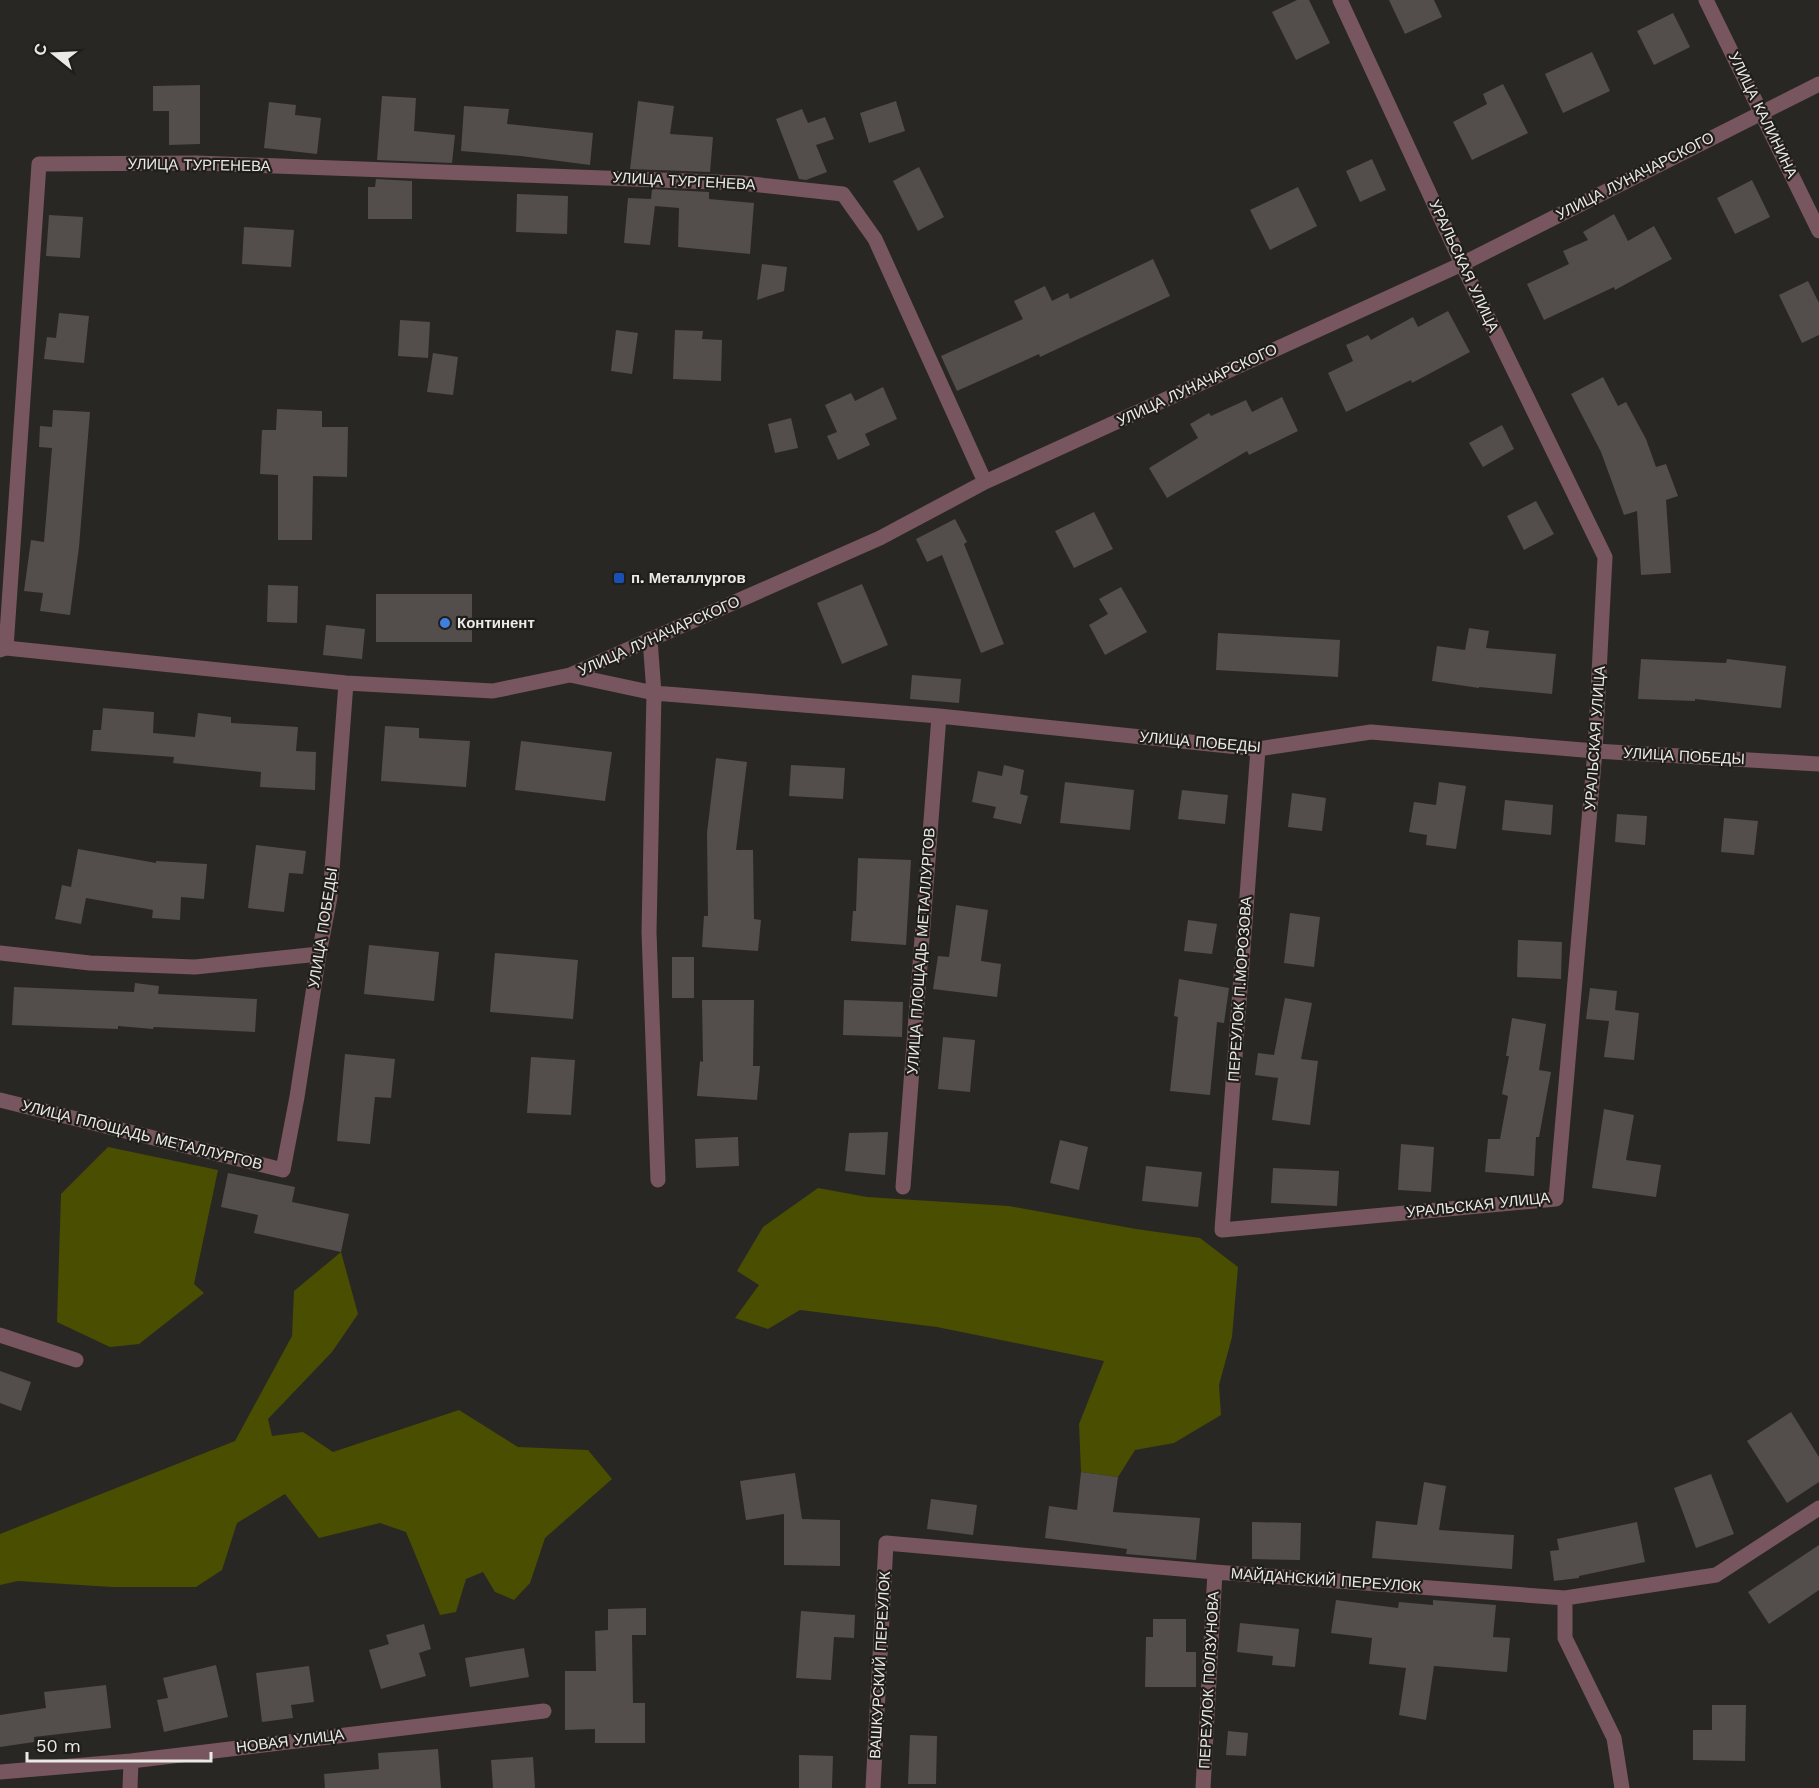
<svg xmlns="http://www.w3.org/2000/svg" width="1819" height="1788" font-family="'Work Sans',sans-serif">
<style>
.green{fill:#4a4e00}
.building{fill:#534d4c}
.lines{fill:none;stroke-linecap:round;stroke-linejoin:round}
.minor{stroke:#77565f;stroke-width:15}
.transit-dot{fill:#1a4fb4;stroke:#201e1a;stroke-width:2}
.shop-dot{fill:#3f7fe0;stroke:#201e1a;stroke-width:2}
.labels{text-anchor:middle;stroke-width:4.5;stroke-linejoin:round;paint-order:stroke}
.street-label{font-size:15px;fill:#eae9e6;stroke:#201e1a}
.poi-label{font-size:15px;font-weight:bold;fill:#eae9e6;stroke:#201e1a;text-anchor:start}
</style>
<rect width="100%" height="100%" fill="#292723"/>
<!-- green -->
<path class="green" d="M 108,1147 L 218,1170 L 194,1284 L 204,1293 L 139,1344 L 110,1347 L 57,1322 L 61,1194 Z
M 818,1188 L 867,1197 L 1009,1206 L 1136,1229 L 1200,1238 L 1238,1267 L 1232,1337 L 1219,1385 L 1221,1415 L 1174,1443 L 1135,1450 L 1118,1477 L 1081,1472 L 1079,1424 L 1104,1361 L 937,1327 L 800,1310 L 768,1329 L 735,1318 L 759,1285 L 737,1271 L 763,1227 Z
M 341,1252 L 358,1314 L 332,1352 L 268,1419 L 272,1436 L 303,1432 L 333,1452 L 459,1410 L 518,1447 L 588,1450 L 612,1479 L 545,1538 L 530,1583 L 514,1600 L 495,1592 L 483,1572 L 466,1579 L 456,1612 L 440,1615 L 406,1532 L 380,1523 L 319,1538 L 285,1494 L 237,1523 L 222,1570 L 196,1587 L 112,1587 L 18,1581 L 0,1585 L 0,1534 L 235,1441 L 292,1336 L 294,1291 Z"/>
<!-- building -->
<path class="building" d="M 1297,0 L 1309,0 L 1330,43 L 1296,60 L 1272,12 Z
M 1389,0 L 1434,0 L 1442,17 L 1405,34 Z
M 1673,13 L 1690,47 L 1654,65 L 1637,31 Z
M 1592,52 L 1610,91 L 1563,113 L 1545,74 Z
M 1503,84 L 1528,133 L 1472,160 L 1453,122 L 1487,104 L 1483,94 Z
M 200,85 L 200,144 L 169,145 L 169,111 L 153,111 L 153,86 Z
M 382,96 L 416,98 L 414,131 L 455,135 L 452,163 L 377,160 Z
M 638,101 L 674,106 L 670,134 L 713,137 L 710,172 L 630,169 Z
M 896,101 L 905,131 L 869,143 L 860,113 Z
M 269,102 L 296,105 L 295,115 L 321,118 L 317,154 L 264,148 Z
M 464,106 L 509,109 L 507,124 L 593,133 L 590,165 L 521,156 L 461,151 Z
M 802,109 L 808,123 L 825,117 L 834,139 L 816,145 L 827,172 L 806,180 L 799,179 L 776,119 Z
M 1372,159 L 1386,190 L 1360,202 L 1346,171 Z
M 919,167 L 944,217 L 918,231 L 893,181 Z
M 376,179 L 412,181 L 412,219 L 368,219 L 368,187 L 375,187 Z
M 1752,180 L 1770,217 L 1735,234 L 1717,198 Z
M 1298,187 L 1317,226 L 1270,250 L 1250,210 Z
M 652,189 L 709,192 L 709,199 L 754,203 L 750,254 L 678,247 L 679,208 L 655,206 L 650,245 L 624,243 L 628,198 L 651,199 Z
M 517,194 L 568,196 L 567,234 L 516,232 Z
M 1614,214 L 1628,241 L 1654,226 L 1672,259 L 1615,290 L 1614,287 L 1544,320 L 1527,284 L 1569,264 L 1563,251 L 1588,240 L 1583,232 Z
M 49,215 L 83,217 L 80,258 L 46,256 Z
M 244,227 L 294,230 L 291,267 L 242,264 Z
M 1153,259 L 1170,296 L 1040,357 L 1039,354 L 957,391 L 941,356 L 1023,319 L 1014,301 L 1045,286 L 1052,301 L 1068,293 L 1070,299 Z
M 762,264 L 787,267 L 784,291 L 757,300 Z
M 1808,281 L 1819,303 L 1819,335 L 1802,343 L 1779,295 Z
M 1448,311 L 1470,352 L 1412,383 L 1411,380 L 1346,412 L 1328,373 L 1353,361 L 1346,345 L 1368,335 L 1371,340 L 1413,317 L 1418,327 Z
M 59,313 L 89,316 L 84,363 L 44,359 L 47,337 L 56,338 Z
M 400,320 L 430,322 L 428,358 L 398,356 Z
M 616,330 L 638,333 L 632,374 L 611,371 Z
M 675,330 L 703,331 L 702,339 L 722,340 L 721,381 L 673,379 Z
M 433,353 L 458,357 L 453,395 L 427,392 Z
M 1603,377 L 1618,406 L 1626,402 L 1646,439 L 1656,467 L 1666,464 L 1678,496 L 1666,500 L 1671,573 L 1641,575 L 1637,511 L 1624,515 L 1601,452 L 1571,394 Z
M 883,387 L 897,419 L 865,434 L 870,445 L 838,460 L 827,436 L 837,432 L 825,405 L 851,393 L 855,401 Z
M 1282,397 L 1298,431 L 1249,455 L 1247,451 L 1167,498 L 1149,468 L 1198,438 L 1190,424 L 1209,413 L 1211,416 L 1246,400 L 1252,412 Z
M 277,409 L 322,411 L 322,427 L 348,427 L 347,477 L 313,476 L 312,540 L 278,540 L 278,475 L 260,474 L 262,430 L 276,430 Z
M 53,410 L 90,412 L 79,547 L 70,615 L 40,611 L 43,593 L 24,591 L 31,540 L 44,542 L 52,448 L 39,447 L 40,426 L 52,427 Z
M 791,418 L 798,448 L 775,453 L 768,424 Z
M 1502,425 L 1514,449 L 1483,467 L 1469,443 Z
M 1536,501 L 1554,534 L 1524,550 L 1507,516 Z
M 1094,512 L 1113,549 L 1074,568 L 1055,531 Z
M 955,519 L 967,542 L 964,544 L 1004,644 L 981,653 L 942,555 L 927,562 L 916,539 Z
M 862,584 L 888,645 L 842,664 L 817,603 Z
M 268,585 L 298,586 L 297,623 L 267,622 Z
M 1121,587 L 1147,632 L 1105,655 L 1089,625 L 1108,614 L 1099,599 Z
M 376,594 L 472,594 L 472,642 L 376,642 Z
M 326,625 L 365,629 L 362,659 L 323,655 Z
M 1469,628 L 1489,631 L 1486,648 L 1556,654 L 1552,694 L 1479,687 L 1479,688 L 1432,681 L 1437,646 L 1465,650 Z
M 1218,633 L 1340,640 L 1338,677 L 1216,670 Z
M 1641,659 L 1726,663 L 1727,659 L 1786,666 L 1781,708 L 1695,699 L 1695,701 L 1638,699 Z
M 912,675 L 961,679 L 959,703 L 910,699 Z
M 103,708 L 154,712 L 153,733 L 195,737 L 198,713 L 231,717 L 231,723 L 298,727 L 296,751 L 316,752 L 315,790 L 260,787 L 261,772 L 173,763 L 174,757 L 91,751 L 93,730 L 101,730 Z
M 385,726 L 419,728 L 419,738 L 470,741 L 466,787 L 381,781 Z
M 521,741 L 612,752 L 605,801 L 515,790 Z
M 716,758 L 747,762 L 736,850 L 753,850 L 754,919 L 761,920 L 758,951 L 702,947 L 704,916 L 708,916 L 707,833 Z
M 791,765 L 845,768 L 843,799 L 789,796 Z
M 1004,765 L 1024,770 L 1020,794 L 1028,796 L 1021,824 L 993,818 L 996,807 L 972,802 L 978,771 L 1002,776 Z
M 1065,782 L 1134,790 L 1130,830 L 1060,823 Z
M 1439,782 L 1466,786 L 1456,849 L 1426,845 L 1427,835 L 1409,832 L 1414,802 L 1436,805 Z
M 1182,790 L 1228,795 L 1225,824 L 1178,819 Z
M 1292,793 L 1326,798 L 1322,831 L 1288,827 Z
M 1505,800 L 1553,805 L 1551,835 L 1502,830 Z
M 1617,814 L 1647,816 L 1645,845 L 1615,842 Z
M 1724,818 L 1758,821 L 1754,855 L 1721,852 Z
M 256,845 L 306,851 L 303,874 L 289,873 L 284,912 L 248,908 Z
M 78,849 L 156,863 L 156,861 L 207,864 L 204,899 L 181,897 L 180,920 L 152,918 L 153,910 L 86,898 L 81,924 L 55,919 L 62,885 L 71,887 Z
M 858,858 L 911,860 L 906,945 L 851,941 L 853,911 L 856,911 Z
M 956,905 L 988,910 L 981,961 L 1001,964 L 997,997 L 933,989 L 938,956 L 949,957 Z
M 1290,913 L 1320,917 L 1314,967 L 1284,963 Z
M 1188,920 L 1217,924 L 1212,954 L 1184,951 Z
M 1518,940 L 1562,942 L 1561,979 L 1517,977 Z
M 369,945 L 439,952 L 434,1001 L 364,994 Z
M 495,953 L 578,960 L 573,1019 L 490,1012 Z
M 672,957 L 694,957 L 694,998 L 672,998 Z
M 1179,979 L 1229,988 L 1224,1023 L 1217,1022 L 1210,1095 L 1170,1091 L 1178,1017 L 1174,1016 Z
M 135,983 L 159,986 L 158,994 L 257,999 L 255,1032 L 154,1027 L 153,1029 L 118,1026 L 118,1029 L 12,1025 L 14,987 L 134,992 Z
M 1590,988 L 1617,991 L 1615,1010 L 1639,1013 L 1634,1060 L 1604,1057 L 1609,1021 L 1586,1019 Z
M 1285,998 L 1312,1003 L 1301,1059 L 1318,1061 L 1310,1125 L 1272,1120 L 1278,1078 L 1255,1075 L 1258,1053 L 1274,1055 Z
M 702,1000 L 754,1000 L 753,1066 L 760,1066 L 757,1100 L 697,1096 L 700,1061 L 703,1062 Z
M 844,1000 L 903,1002 L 902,1037 L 843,1035 Z
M 1512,1018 L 1546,1024 L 1539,1070 L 1551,1072 L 1539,1137 L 1536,1137 L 1534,1176 L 1485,1172 L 1488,1139 L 1500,1139 L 1508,1096 L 1502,1094 L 1509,1056 L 1506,1056 Z
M 943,1037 L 975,1040 L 970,1092 L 938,1089 Z
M 345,1054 L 395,1059 L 391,1098 L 375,1097 L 370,1144 L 337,1141 Z
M 531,1057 L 575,1060 L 571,1115 L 527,1113 Z
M 1604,1109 L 1634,1115 L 1626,1160 L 1661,1165 L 1656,1197 L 1592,1188 Z
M 888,1132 L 885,1175 L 845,1171 L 849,1133 Z
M 738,1137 L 739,1166 L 696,1168 L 695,1139 Z
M 1060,1140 L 1088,1147 L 1079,1190 L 1050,1183 Z
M 1401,1144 L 1434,1147 L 1431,1192 L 1398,1190 Z
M 1146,1166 L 1202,1172 L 1198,1207 L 1142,1201 Z
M 1273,1168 L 1339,1171 L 1337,1206 L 1271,1203 Z
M 228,1173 L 295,1187 L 292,1202 L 349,1214 L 341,1252 L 254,1233 L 258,1215 L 221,1207 Z
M 0,1371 L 31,1382 L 21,1411 L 0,1403 Z
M 1791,1412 L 1819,1457 L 1819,1482 L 1787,1503 L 1747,1441 Z
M 1081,1472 L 1118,1477 L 1113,1512 L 1200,1518 L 1196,1560 L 1126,1554 L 1127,1549 L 1045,1538 L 1049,1506 L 1077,1510 Z
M 795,1473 L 802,1519 L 840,1520 L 840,1566 L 784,1565 L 784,1514 L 746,1520 L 740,1481 Z
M 1711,1474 L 1734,1534 L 1696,1548 L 1674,1488 Z
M 1424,1482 L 1446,1486 L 1439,1530 L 1514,1535 L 1512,1569 L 1372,1558 L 1376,1521 L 1417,1525 Z
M 931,1499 L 977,1505 L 973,1535 L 927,1529 Z
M 1252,1522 L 1301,1523 L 1300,1560 L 1252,1559 Z
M 1637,1522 L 1645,1562 L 1579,1576 L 1579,1578 L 1554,1581 L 1550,1551 L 1559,1550 L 1557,1539 Z
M 1819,1545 L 1819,1590 L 1769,1624 L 1748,1592 Z
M 1336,1600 L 1398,1608 L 1399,1602 L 1433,1605 L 1433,1600 L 1496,1605 L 1493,1637 L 1510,1638 L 1507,1672 L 1434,1666 L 1426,1720 L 1399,1715 L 1406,1668 L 1369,1664 L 1372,1638 L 1331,1633 Z
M 646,1608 L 646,1635 L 632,1635 L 633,1703 L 645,1703 L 645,1743 L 595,1743 L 595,1729 L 565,1730 L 565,1671 L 596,1671 L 595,1631 L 608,1630 L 608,1609 Z
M 801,1611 L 855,1615 L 854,1638 L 834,1637 L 831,1680 L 796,1678 Z
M 1153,1619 L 1186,1619 L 1186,1652 L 1196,1652 L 1196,1687 L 1145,1687 L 1146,1637 L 1153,1637 Z
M 1240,1623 L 1299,1629 L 1295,1667 L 1272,1665 L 1273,1656 L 1237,1652 Z
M 424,1624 L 431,1649 L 419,1653 L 426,1676 L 381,1689 L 369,1650 L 389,1644 L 386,1635 Z
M 524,1648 L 529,1677 L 470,1687 L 465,1658 Z
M 216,1665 L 228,1717 L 164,1732 L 157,1700 L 168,1698 L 163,1678 Z
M 309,1666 L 314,1702 L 291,1705 L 293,1718 L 262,1722 L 256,1673 Z
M 106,1685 L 111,1728 L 34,1737 L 34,1742 L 0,1747 L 0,1715 L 46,1708 L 44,1692 Z
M 1712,1705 L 1746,1705 L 1745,1761 L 1693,1760 L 1693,1730 L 1712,1730 Z
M 1228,1731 L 1248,1733 L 1246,1756 L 1226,1755 Z
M 910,1735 L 937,1736 L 936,1784 L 908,1784 Z
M 438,1749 L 441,1788 L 325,1788 L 324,1774 L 379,1769 L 378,1753 Z
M 799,1755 L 833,1756 L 832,1788 L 799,1788 Z
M 533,1757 L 535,1788 L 493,1788 L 491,1760 Z"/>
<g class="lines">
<!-- minor -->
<path class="minor" d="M 1706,0 L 1819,231
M 650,639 L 654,693 L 649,932 L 658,1180
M 6,648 L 39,164 L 196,163 L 742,183 L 843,194 L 875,239 L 985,482
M 0,650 L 6,648 L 346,683 L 493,691 L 570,675 L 654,693 L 939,716 L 1258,749 L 1371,732 L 1595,751 L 1819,764
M 570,675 L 880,538 L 985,482 L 1462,264 L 1819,84
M 1258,749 L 1222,1230 L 1556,1199 L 1595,751 L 1605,557 L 1462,264 L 1340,0
M 0,953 L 90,963 L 195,967 L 319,954
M 0,1100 L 283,1170 L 297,1097 L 319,954 L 330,897 L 346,683
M 903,1187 L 939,716
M 0,1335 L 76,1360
M 1565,1598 L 1565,1638 L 1614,1738 L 1622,1788
M 0,1772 L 131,1761 L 544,1711
M 130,1788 L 131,1761
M 873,1788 L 886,1543 L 1215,1572 L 1565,1598 L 1716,1575 L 1819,1508
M 1203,1788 L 1215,1572"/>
</g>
<!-- markers -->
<rect class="transit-dot" x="613" y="572" width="12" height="12" rx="3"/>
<circle class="shop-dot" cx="445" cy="623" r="6"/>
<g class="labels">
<!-- street labels -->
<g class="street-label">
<text transform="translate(1763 115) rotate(64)" y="5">УЛИЦА КАЛИНИНА</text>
<text transform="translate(199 165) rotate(1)" y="5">УЛИЦА ТУРГЕНЕВА</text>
<text transform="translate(1635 176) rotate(-27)" y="5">УЛИЦА ЛУНАЧАРСКОГО</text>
<text transform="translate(684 181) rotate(3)" y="5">УЛИЦА ТУРГЕНЕВА</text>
<text transform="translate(1464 266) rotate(65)" y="5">УРАЛЬСКАЯ УЛИЦА</text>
<text transform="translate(1197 385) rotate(-25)" y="5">УЛИЦА ЛУНАЧАРСКОГО</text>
<text transform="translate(659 636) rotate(-24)" y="5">УЛИЦА ЛУНАЧАРСКОГО</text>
<text transform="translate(1595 738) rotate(-86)" y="5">УРАЛЬСКАЯ УЛИЦА</text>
<text transform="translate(1200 742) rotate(5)" y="5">УЛИЦА ПОБЕДЫ</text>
<text transform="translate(1684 756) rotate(3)" y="5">УЛИЦА ПОБЕДЫ</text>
<text transform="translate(323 928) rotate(-81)" y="5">УЛИЦА ПОБЕДЫ</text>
<text transform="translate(921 951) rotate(-86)" y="5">УЛИЦА ПЛОЩАДЬ МЕТАЛЛУРГОВ</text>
<text transform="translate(1240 989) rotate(-86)" y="5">ПЕРЕУЛОК П.МОРОЗОВА</text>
<text transform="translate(142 1135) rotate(14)" y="5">УЛИЦА ПЛОЩАДЬ МЕТАЛЛУРГОВ</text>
<text transform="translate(1478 1205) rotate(-6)" y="5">УРАЛЬСКАЯ УЛИЦА</text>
<text transform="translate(1326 1580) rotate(4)" y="5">МАЙДАНСКИЙ ПЕРЕУЛОК</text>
<text transform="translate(880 1665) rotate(-87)" y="5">ВАШКУРСКИЙ ПЕРЕУЛОК</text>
<text transform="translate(1209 1680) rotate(-87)" y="5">ПЕРЕУЛОК ПОЛЗУНОВА</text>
<text transform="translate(290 1741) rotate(-7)" y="5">НОВАЯ УЛИЦА</text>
</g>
<!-- poi labels -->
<g class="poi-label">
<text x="631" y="583">п. Металлургов</text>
<text x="457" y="628">Континент</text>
</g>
</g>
<!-- north arrow -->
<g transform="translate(54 54) rotate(288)" stroke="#201e1a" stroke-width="4.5" paint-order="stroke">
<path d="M0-4.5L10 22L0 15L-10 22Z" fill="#eae9e6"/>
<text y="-9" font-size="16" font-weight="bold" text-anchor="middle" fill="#eae9e6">С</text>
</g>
<!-- scale -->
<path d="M27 1752v9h184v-9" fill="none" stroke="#eae9e6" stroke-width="3"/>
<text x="36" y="1752" font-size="18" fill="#eae9e6" stroke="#201e1a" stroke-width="4.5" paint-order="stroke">50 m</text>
</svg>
